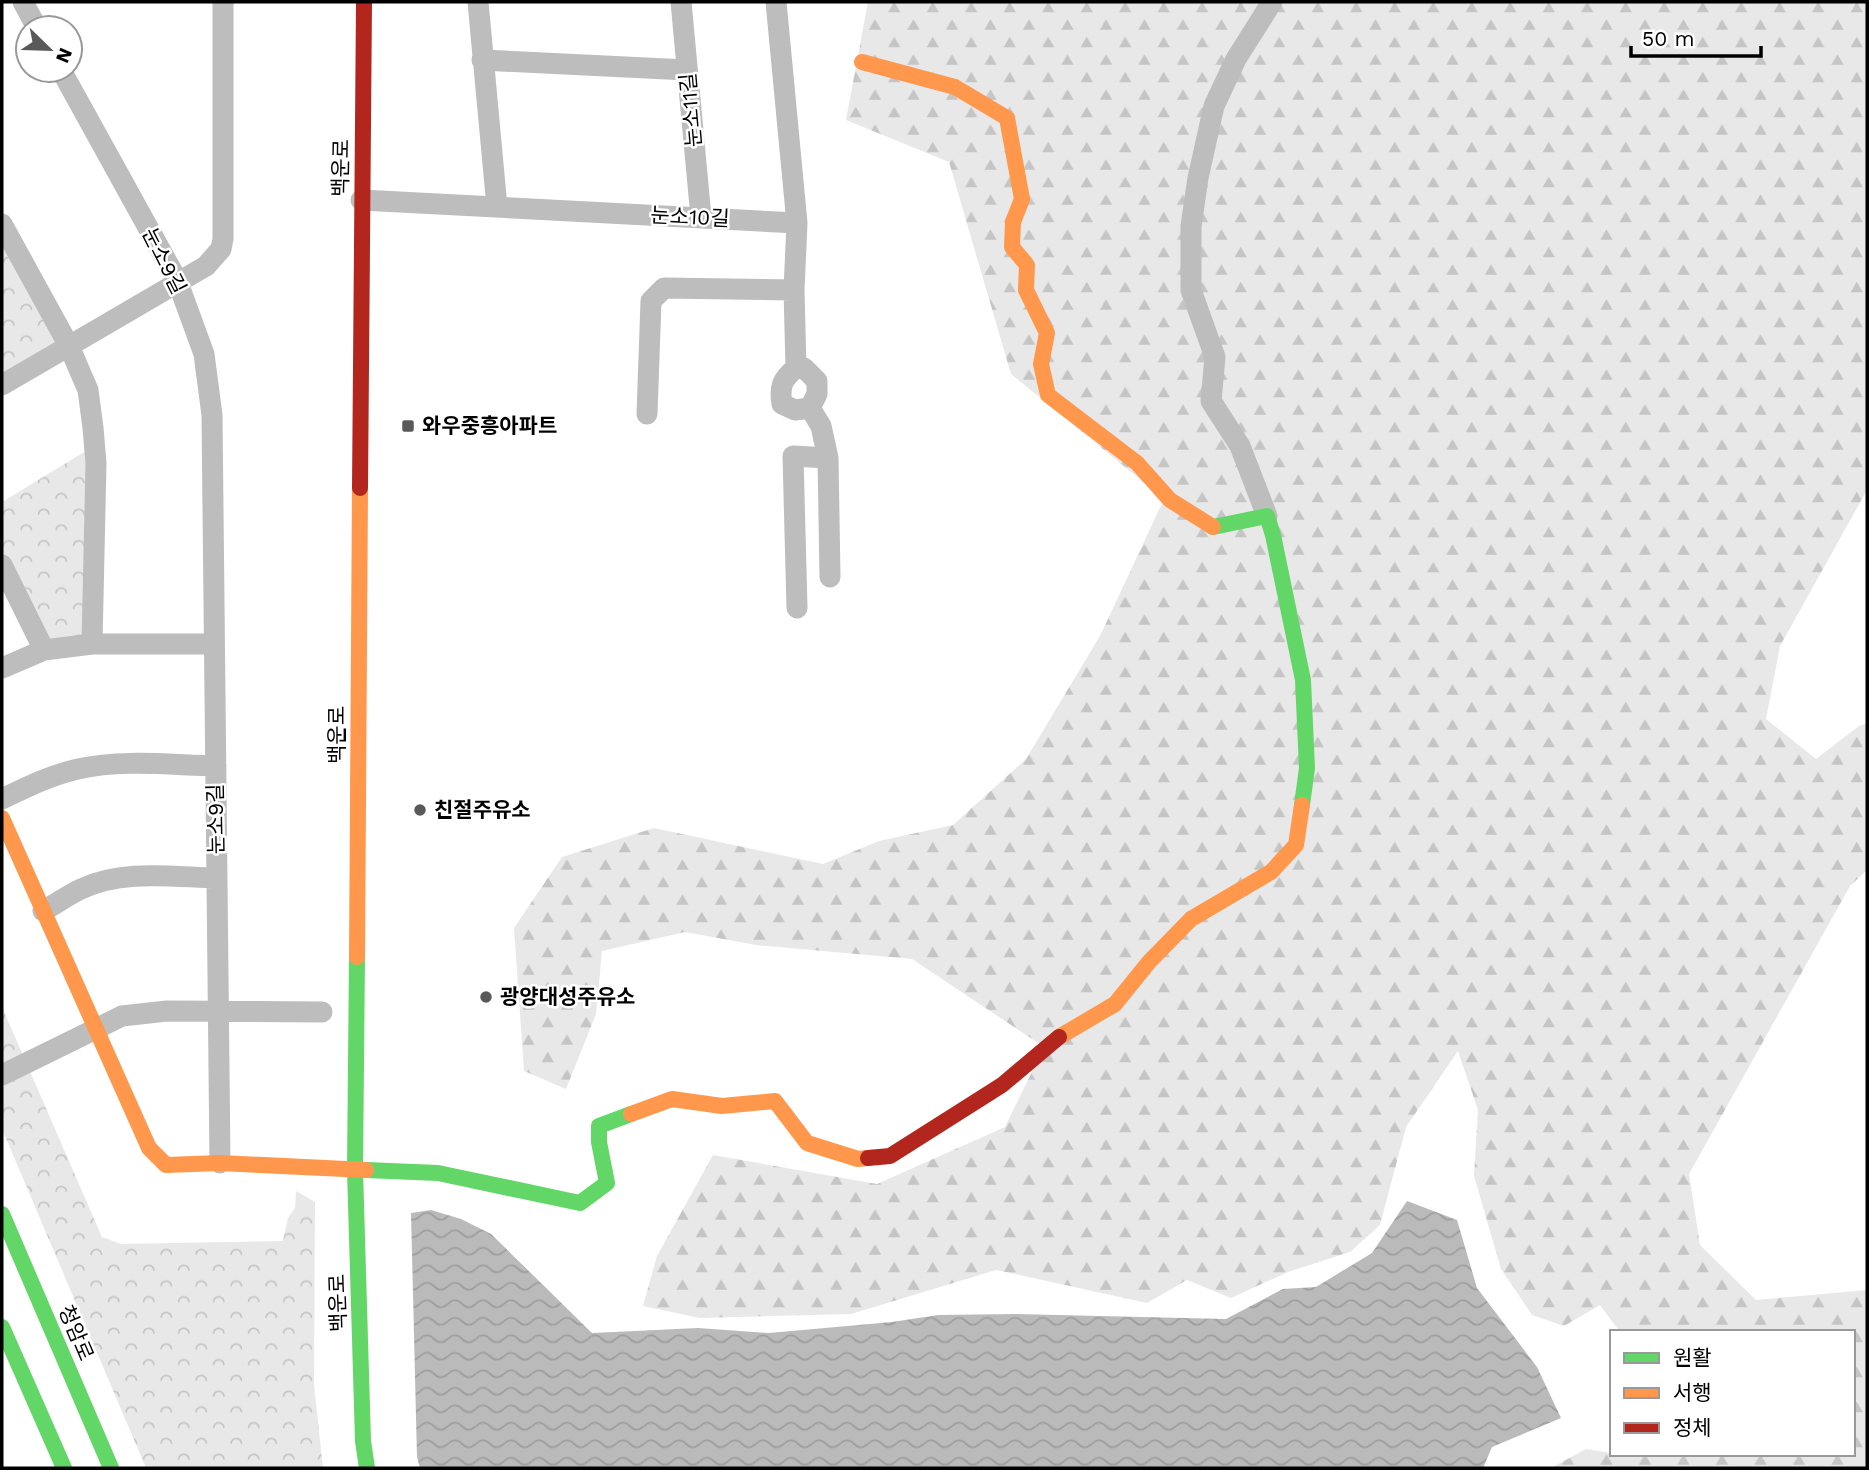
<svg xmlns="http://www.w3.org/2000/svg" width="1869" height="1470" font-family="'Work Sans','Noto Sans KR',sans-serif">
<style>
.forest{fill:url(#forest-firs)}
.park{fill:url(#park-crowns)}
.water{fill:url(#water-waves)}
.lines{fill:none;stroke-linecap:round;stroke-linejoin:round}
.street{stroke:#bdbdbd;stroke-width:21}
.fast{stroke:#63d668;stroke-width:16}
.slow{stroke:#ff974d;stroke-width:16}
.jam{stroke:#b3261e;stroke-width:16}
.poi-dot{fill:#595959;stroke:#fff;stroke-width:2.5}
.labels{text-anchor:middle;stroke-width:5;stroke-linejoin:round;paint-order:stroke}
.street-label{font-size:21px;fill:#000;stroke:#fff}
.poi-label{font-size:21px;font-weight:bold;fill:#000;stroke:#fff;text-anchor:start}
</style>
<defs>
<pattern id="forest-firs" width="22" height="20" patternUnits="userSpaceOnUse" patternTransform="scale(1.75)"><rect width="22" height="20" fill="#e8e8e8"/><path d="M5 1l3.5 6h-7zM16 11l3.5 6h-7z" fill="#c5c5c5"/></pattern>
<pattern id="park-crowns" width="20" height="18" patternUnits="userSpaceOnUse" patternTransform="scale(1.75)"><rect width="20" height="18" fill="#e8e8e8"/><path d="M2 6a3 3 0 1 1 6 0M12 15a3 3 0 1 1 6 0" fill="none" stroke="#c5c5c5"/></pattern>
<pattern id="water-waves" width="16" height="10" patternUnits="userSpaceOnUse" patternTransform="scale(1.75)"><rect width="16" height="10" fill="#bababa"/><path d="M0 5q4-4 8 0t8 0" fill="none" stroke="#9e9e9e"/></pattern>
</defs>
<rect width="100%" height="100%" fill="#fff"/>
<!-- forest -->
<path class="forest" d="M 868,2 L 1867,2 L 1867,490 L 1780,646 L 1766,719 L 1816,759 L 1859,726 L 1867,723 L 1867,870 L 1850,886 L 1689,1174 L 1700,1245 L 1756,1300 L 1867,1290 L 1867,1468 L 1551,1468 L 1586,1449 L 1623,1455 L 1853,1454 L 1853,1332 L 1620,1332 L 1600,1305 L 1564,1326 L 1532,1315 L 1501,1269 L 1474,1176 L 1478,1110 L 1458,1051 L 1406,1127 L 1380,1225 L 1350,1252 L 1288,1272 L 1231,1298 L 1187,1280 L 1147,1303 L 996,1270 L 851,1314 L 700,1318 L 643,1306 L 657,1256 L 713,1155 L 877,1184 L 1005,1127 L 1044,1047 L 912,959 L 756,945 L 685,932 L 602,951 L 596,1014 L 566,1089 L 524,1071 L 514,928 L 562,857 L 654,828 L 823,864 L 879,841 L 953,825 L 1026,759 L 1100,636 L 1164,499 L 1011,374 L 949,162 L 846,120 Z"/>
<!-- park -->
<path class="park" d="M 2,224 L 69,346 L 2,385 Z
M 94,446 L 92,644 L 44,650 L 2,565 L 2,502 Z
M 2,1007 L 102,1237 L 121,1244 L 283,1241 L 288,1218 L 295,1208 L 296,1191 L 315,1202 L 314,1385 L 323,1468 L 146,1468 L 2,1129 Z"/>
<!-- water -->
<path class="water" d="M 1407,1201 L 1457,1220 L 1477,1288 L 1537,1367 L 1561,1418 L 1492,1447 L 1483,1468 L 420,1468 L 417,1457 L 411,1213 L 431,1210 L 461,1219 L 491,1234 L 592,1333 L 698,1328 L 769,1333 L 892,1322 L 938,1315 L 1016,1314 L 1226,1319 L 1283,1289 L 1316,1287 L 1372,1253 Z"/>
<g class="lines">
<!-- street -->
<path class="street" d="M 23,2 L 37,28
M 478,2 L 497,207
M 681,2 L 701,217
M 776,2 L 797,223 L 794,290 L 796,368 C 782,379 779,387 782,404 L 795,410 L 810,408 L 817,394 L 817,381 L 804,368 L 796,368
M 482,60 L 687,70
M 61,70 L 177,280 L 204,354 L 212,415 L 220,1163
M 361,200 L 797,223
M 2,224 L 69,346 L 2,385
M 810,408 L 821,426 L 828,458 L 830,577
M 647,414 L 651,301 L 664,288 L 794,290
M 1267,516 L 1240,446 L 1211,401 L 1215,357 L 1191,290 L 1191,226 L 1198,178 L 1214,106 L 1236,59 L 1272,2
M 2,565 L 44,650
M 797,608 L 793,456 L 828,458
M 92,644 L 96,463 L 93,428 L 88,390 L 69,346 L 206,266 L 221,249 L 223,239 L 223,2
M 2,668 L 44,650 L 92,644 L 214,644
M 2,799 C 27,787 51,775 78,769 C 123,759 170,765 216,766
M 43,911 C 56,904 68,895 81,889 C 122,869 173,877 217,878
M 2,1075 L 122,1016 L 167,1011 L 322,1012"/>
<!-- fast -->
<path class="fast" d="M 1213,527 L 1267,516 L 1273,535 L 1303,680 L 1307,768 L 1302,805
M 357,957 L 355,1170 L 363,1441 L 367,1468
M 366,1170 L 438,1173 L 580,1203 L 607,1183 L 599,1142 L 599,1126 L 631,1114
M 2,1214 L 111,1468
M 2,1327 L 64,1468"/>
<!-- slow -->
<path class="slow" d="M 862,62 L 955,87 L 1007,118 L 1022,199 L 1013,222 L 1012,247 L 1027,265 L 1026,290 L 1047,333 L 1041,364 L 1048,395 L 1137,463 L 1170,500 L 1213,527
M 2,818 L 149,1148 L 166,1165 L 220,1163 L 366,1170
M 357,957 L 360,488
M 1059,1037 L 1115,1004 L 1149,962 L 1191,919 L 1271,872 L 1296,845 L 1302,805
M 631,1114 L 672,1099 L 722,1106 L 775,1101 L 807,1143 L 858,1159 L 868,1158"/>
<!-- jam -->
<path class="jam" d="M 360,488 L 364,2
M 868,1158 L 890,1156 L 1002,1085 L 1059,1037"/>
</g>
<!-- markers -->
<g class="poi-dot">
<rect x="401" y="419" width="14" height="14" rx="3.5"/>
<circle cx="420" cy="810" r="7"/>
<circle cx="486" cy="997" r="7"/>
</g>
<g class="labels">
<!-- street labels -->
<g class="street-label">
<text transform="translate(691 110) rotate(-95)" y="7">눈소11길</text>
<text transform="translate(341 168) rotate(-89)" y="7">백운로</text>
<text transform="translate(690 217) rotate(3)" y="7">눈소10길</text>
<text transform="translate(164 261) rotate(63)" y="7">눈소9길</text>
<text transform="translate(337 735) rotate(-90)" y="7">백운로</text>
<text transform="translate(216 819) rotate(-91)" y="7">눈소9길</text>
<text transform="translate(338 1303) rotate(-92)" y="7">백운로</text>
<text transform="translate(76 1333) rotate(67)" y="7">청암로</text>
</g>
<!-- poi labels -->
<g class="poi-label">
<text x="422" y="433">와우중흥아파트</text>
<text x="434" y="817">친절주유소</text>
<text x="500" y="1004">광양대성주유소</text>
</g>
</g>
<!-- border -->
<rect width="1869" height="1470" fill="none" stroke="#000000" stroke-width="7"/>
<!-- legend -->
<rect x="1610" y="1330" width="245" height="126" fill="#ffffff" stroke="#999999" stroke-width="2"/>
<rect x="1624" y="1353" width="35" height="10" fill="#63d668" stroke="#999999" stroke-width="2"/>
<text x="1673" y="1365" font-size="21" fill="#000000">원활</text>
<rect x="1624" y="1388" width="35" height="10" fill="#ff974d" stroke="#999999" stroke-width="2"/>
<text x="1673" y="1400" font-size="21" fill="#000000">서행</text>
<rect x="1624" y="1423" width="35" height="10" fill="#b3261e" stroke="#999999" stroke-width="2"/>
<text x="1673" y="1435" font-size="21" fill="#000000">정체</text>
<!-- north arrow -->
<g transform="translate(49 49) rotate(113)"><circle r="33" fill="#ffffff" stroke="#999999" stroke-width="2"/>
<path d="M0-5L12 26L0 18L-12 26Z" fill="#595959"/>
<text y="-10" font-size="19" font-weight="bold" text-anchor="middle" fill="#000000">N</text>
</g>
<!-- scale -->
<path d="M1631 46v10h130v-10" fill="none" stroke="#000000" stroke-width="3.5"/>
<text x="1642" y="46" font-size="21" fill="#000000" stroke="#ffffff" stroke-width="5" paint-order="stroke">50 m</text>
</svg>
